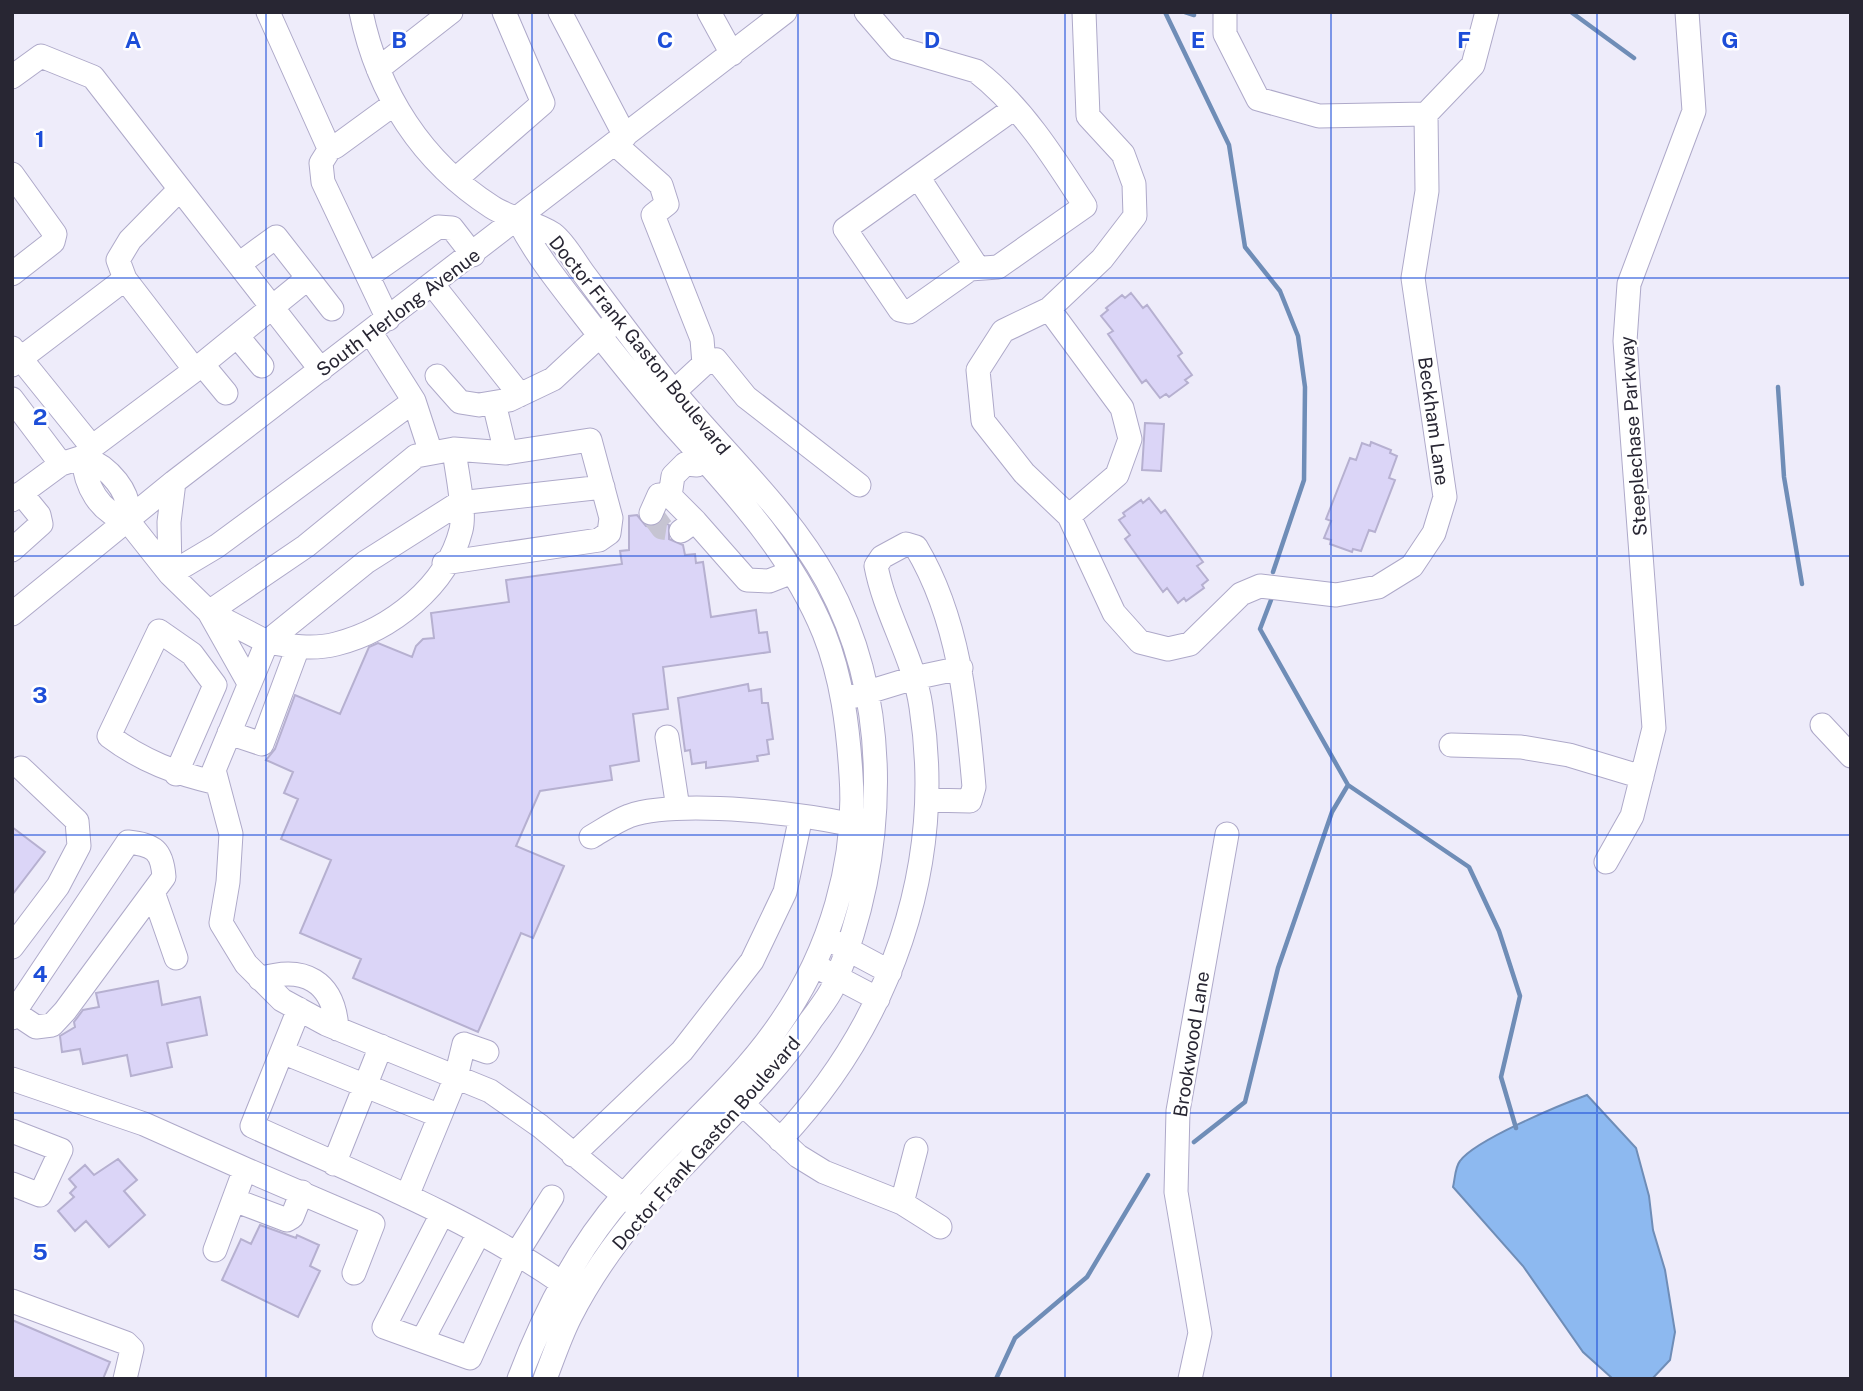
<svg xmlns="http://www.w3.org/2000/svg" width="1863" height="1391" font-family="'Public Sans',sans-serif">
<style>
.water{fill:#8db9f0;stroke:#6f8db7;stroke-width:2}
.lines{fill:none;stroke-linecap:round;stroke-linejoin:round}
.stream{stroke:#6f8db7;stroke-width:4.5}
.building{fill:#dbd5f7;stroke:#b6b0d0;stroke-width:2}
.minor-tunnel{stroke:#c6c4d2;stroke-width:23;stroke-dasharray:23 11;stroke-linecap:butt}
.minor-casing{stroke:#aea9c9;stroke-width:25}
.minor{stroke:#fff;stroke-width:23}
.grid{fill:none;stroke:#1d4ed8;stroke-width:2;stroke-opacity:0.55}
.labels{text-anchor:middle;stroke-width:5;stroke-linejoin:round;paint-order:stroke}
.street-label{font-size:19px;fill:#282633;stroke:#fff}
.grid-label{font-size:23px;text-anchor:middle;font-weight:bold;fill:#1d4ed8;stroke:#fff;stroke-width:5;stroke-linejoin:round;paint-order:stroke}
</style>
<rect width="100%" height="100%" fill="#eeecfa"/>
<!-- water -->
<path class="water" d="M 1587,1095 L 1636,1148 L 1649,1196 L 1653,1230 L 1665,1270 L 1675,1332 L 1670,1360 L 1652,1379 L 1613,1379 L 1583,1352 L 1523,1266 L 1453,1187 C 1455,1179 1455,1167 1460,1161 C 1475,1140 1560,1105 1587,1095 Z"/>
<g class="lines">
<!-- stream -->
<path class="stream" d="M 1165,12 L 1229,145 L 1245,247 L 1280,291 L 1298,336 L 1305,387 L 1304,480 L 1273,572
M 1185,12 L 1194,15
M 1571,12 L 1634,58
M 1778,387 L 1784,477 L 1802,584
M 1348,785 L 1469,867 L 1499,931 L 1520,996 L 1501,1077 L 1516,1128
M 1194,1142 L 1245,1102 L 1278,968 L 1332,812 L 1348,785 L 1260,629 L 1271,600
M 996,1379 L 1015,1338 L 1087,1277 L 1148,1175"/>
</g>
<!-- building -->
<path class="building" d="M 1131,293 L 1143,308 L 1147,305 L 1182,353 L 1178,356 L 1192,375 L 1185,380 L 1188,383 L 1169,397 L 1166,394 L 1160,398 L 1146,380 L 1142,383 L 1108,334 L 1113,331 L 1101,316 L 1108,310 L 1106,308 L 1122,295 L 1125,298 Z
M 1145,423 L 1164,424 L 1161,471 L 1142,470 Z
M 1371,442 L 1391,450 L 1390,453 L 1397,456 L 1389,478 L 1395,480 L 1375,532 L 1369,530 L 1361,551 L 1353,549 L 1352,552 L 1330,544 L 1331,540 L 1324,538 L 1331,521 L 1326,519 L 1350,458 L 1356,460 L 1362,443 L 1370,446 Z
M 1149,498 L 1161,513 L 1165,510 L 1203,562 L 1197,566 L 1208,580 L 1202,585 L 1204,588 L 1186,601 L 1184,598 L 1178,603 L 1167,588 L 1163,592 L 1125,539 L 1130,535 L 1119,520 L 1125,516 L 1123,513 L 1141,500 L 1143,503 Z
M 637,515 L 646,526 L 653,527 L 662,521 L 669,525 L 669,539 L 683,545 L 685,555 L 695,554 L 696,563 L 703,562 L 711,617 L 756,610 L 759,633 L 767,632 L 770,652 L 663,667 L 668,709 L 633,714 L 639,761 L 610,766 L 612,780 L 540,791 L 516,846 L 564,866 L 533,938 L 521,933 L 478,1032 L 353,978 L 361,959 L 300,933 L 331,860 L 281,839 L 298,799 L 284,793 L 293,772 L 266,760 L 275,749 L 295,695 L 340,714 L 369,647 L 378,643 L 412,657 L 416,646 L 423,639 L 434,638 L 431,613 L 509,602 L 506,580 L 622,564 L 620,551 L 629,550 L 629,516 Z
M 748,684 L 749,691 L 761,689 L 762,703 L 768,703 L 773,739 L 767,740 L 769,754 L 757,756 L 758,761 L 706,768 L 706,762 L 692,764 L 690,750 L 685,751 L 678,698 Z
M 12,827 L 45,852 L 12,895 Z
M 158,981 L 162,1005 L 200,997 L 207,1035 L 167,1043 L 172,1067 L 131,1076 L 127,1055 L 83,1064 L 80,1049 L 62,1052 L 60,1036 L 75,1027 L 74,1022 L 83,1010 L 99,1007 L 96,993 Z
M 118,1159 L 137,1180 L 124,1191 L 145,1215 L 109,1247 L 86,1221 L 75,1231 L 58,1211 L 74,1197 L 70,1193 L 76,1187 L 69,1179 L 85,1165 L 94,1175 Z
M 260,1225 L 296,1238 L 297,1235 L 319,1245 L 310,1266 L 320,1271 L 298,1317 L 222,1280 L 241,1239 L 251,1244 Z
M 12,1320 L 110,1362 L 103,1379 L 12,1379 Z"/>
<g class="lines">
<!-- minor-tunnel -->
<path class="minor-tunnel" d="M 651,513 L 662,528 L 681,531"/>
<!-- minor casing -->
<g class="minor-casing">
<path id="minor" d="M 268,12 L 328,146 L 335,147 L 394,104
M 361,12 C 378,94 422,162 492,207 C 510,219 536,222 553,234 C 565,243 575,262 584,274 C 614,314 643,354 675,393 C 726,455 788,510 827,581 C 894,705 887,857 834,985 C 829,997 819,1009 811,1020 C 775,1074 729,1117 685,1164 C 640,1209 599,1260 570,1317 C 560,1337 553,1358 545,1379
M 560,12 L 625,136
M 709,12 L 732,54
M 866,12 L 897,48 L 976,71 C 1021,105 1055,159 1085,206 L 998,267 L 970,269 L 909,312 L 900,310 L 845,229 L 1013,109
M 1084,12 L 1088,116 L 1123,154 L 1134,184 L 1135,216 L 1102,259 L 1049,309 L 1003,331 L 978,370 L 983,421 L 1024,473 L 1069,516 L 1114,613 L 1140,642 L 1168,649 L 1190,644 L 1241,594 L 1260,586 L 1336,595 L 1378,587 L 1412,566 L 1434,533 L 1445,497 L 1413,278 L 1427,191 L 1426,114
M 1225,12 L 1225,34 L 1258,99 L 1319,116 L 1426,114 L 1473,65 L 1487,12
M 378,69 L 451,12
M 12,77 L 41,56 L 93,77 L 180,189
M 615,144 L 661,185 L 667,204 L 653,215 L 702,339 L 704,364
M 331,147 L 321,163 L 323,182 L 388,319
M 12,174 L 55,234 L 53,242 L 12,274
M 918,177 L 977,267
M 456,179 L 543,103 L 504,12
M 518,220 C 538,259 566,292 593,327 C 620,361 647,395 676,428 C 732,490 792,554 824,633 C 842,678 848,727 851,775 C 857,861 830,951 781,1022 C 738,1086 675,1136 624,1195 C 577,1248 544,1313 519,1379
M 239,264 L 276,237 L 308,278
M 368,276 L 438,227 L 452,228 L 473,255
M 433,285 L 520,395
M 1049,309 L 1122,408 L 1130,439 L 1117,475 L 1069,516
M 237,336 L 262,366
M 12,348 L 92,447 L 83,457 L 61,464 L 12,399
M 202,364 L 226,393
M 12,365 L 125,279 L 118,260 L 130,240 L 180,189 L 321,370
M 195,370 L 308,278 L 332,309
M 437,376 L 460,402 L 479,405 L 509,400 L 553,379 L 609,327
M 665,400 L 704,364 L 716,360 L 746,397 L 859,485
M 414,401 L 431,453
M 92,447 L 195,370 L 125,279
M 83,457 C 108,466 133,492 128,521
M 83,457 C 85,486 99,512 128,521
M 174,482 L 169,522 L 170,574 L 217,546 L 414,401 L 371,333
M 670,496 L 673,476 L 685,464 L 697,465
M 12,500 L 61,464
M 651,513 L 659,495 L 670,496 L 695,521 L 681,531
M 128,521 L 170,574 L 209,612 L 267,642 L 214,770 L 231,834 L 228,882 L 221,923 L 246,964 L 282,1000 L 326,1024 L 490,1091 L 540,1126 L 634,1204
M 695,521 L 747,580 L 769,581 L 792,572
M 12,550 L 41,524 L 39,515 L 21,493
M 444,563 L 599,540 L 609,533 L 611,518 L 590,440 L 506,453
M 12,614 L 174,482 L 785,12
M 267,642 L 366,562 L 459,503 L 603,487
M 267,642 C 289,646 313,650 336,644 C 391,630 447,586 461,530 C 466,511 456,470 454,449
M 249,683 L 209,612 L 306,546 L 416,456 L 454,449 L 506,453 L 494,403
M 855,696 L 914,678 L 961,668
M 1822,725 L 1851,756
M 229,733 L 262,744 L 298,647
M 667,737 L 678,808
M 1451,745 L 1521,747 L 1569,755 L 1642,777
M 176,774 L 215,685 L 192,654 L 159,631 L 109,736 C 142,761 177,774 217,783
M 591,837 C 603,830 616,821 629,816 C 678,799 812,813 863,828
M 1606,862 L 1632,816 L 1654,728 L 1625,341 L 1629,284 L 1694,111 L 1687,12
M 153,892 L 176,958
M 834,942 L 890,972
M 12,947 L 58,886 L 79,846 L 77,821 L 21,768
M 823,970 L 878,999
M 260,979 C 304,965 334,981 337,1029
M 299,1009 L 252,1126 C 357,1174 467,1217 562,1283
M 12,1018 L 21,1002 L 128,842 C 154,845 162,850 164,877 L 65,1011 L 52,1025 L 36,1027 L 15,1013
M 282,1052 L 440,1116
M 12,1079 L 144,1124 L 245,1169
M 733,1095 L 798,1156 L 824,1172 L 902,1203 L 940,1227
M 12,1131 L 61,1150 L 40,1195 L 12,1184
M 780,1140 C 890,1023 946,868 921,707 C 914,658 885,614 876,566 L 882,557 L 906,544 L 916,547 C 959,619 967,705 974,787 L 970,801 L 927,800
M 573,1155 L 682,1051 L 752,961 L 785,892 L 801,816
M 334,1164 L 381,1046
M 407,1196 L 456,1077 L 464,1044 L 487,1052
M 234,1200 L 287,1220 L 292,1217 L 302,1192
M 902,1203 L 916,1149
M 442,1214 L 384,1327 L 470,1358 L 517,1253 L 552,1197
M 215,1250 L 245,1169 L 373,1224 L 354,1273
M 12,1301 L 126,1343 L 132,1349 L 125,1379
M 423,1339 L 479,1233
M 1190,1379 L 1200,1333 L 1176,1192 L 1178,1111 L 1227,834"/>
</g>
<!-- minor -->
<use href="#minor" class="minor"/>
</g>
<!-- grid -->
<path class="grid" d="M 266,12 L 266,1379M 532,12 L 532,1379M 798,12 L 798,1379M 1065,12 L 1065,1379M 1331,12 L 1331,1379M 1597,12 L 1597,1379M 12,278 L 1851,278M 12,556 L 1851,556M 12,835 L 1851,835M 12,1113 L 1851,1113"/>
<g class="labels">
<!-- street labels -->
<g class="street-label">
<text transform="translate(398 312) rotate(-37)" y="7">South Herlong Avenue</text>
<text transform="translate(640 345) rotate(51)" y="7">Doctor Frank Gaston Boulevard</text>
<text transform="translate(1434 421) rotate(82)" y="7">Beckham Lane</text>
<text transform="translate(1633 436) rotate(-94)" y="7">Steeplechase Parkway</text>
<text transform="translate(1191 1044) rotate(-81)" y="7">Brookwood Lane</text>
<text transform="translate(706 1143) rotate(-49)" y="7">Doctor Frank Gaston Boulevard</text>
</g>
</g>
<g class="grid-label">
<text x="133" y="48">A</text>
<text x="399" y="48">B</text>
<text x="665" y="48">C</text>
<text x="932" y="48">D</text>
<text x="1198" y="48">E</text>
<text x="1464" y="48">F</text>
<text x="1730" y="48">G</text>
<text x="40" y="147">1</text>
<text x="40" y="425">2</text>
<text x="40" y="703">3</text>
<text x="40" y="982">4</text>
<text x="40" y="1260">5</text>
</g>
<!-- border -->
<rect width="1863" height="1391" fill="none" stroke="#282633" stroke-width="28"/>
</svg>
